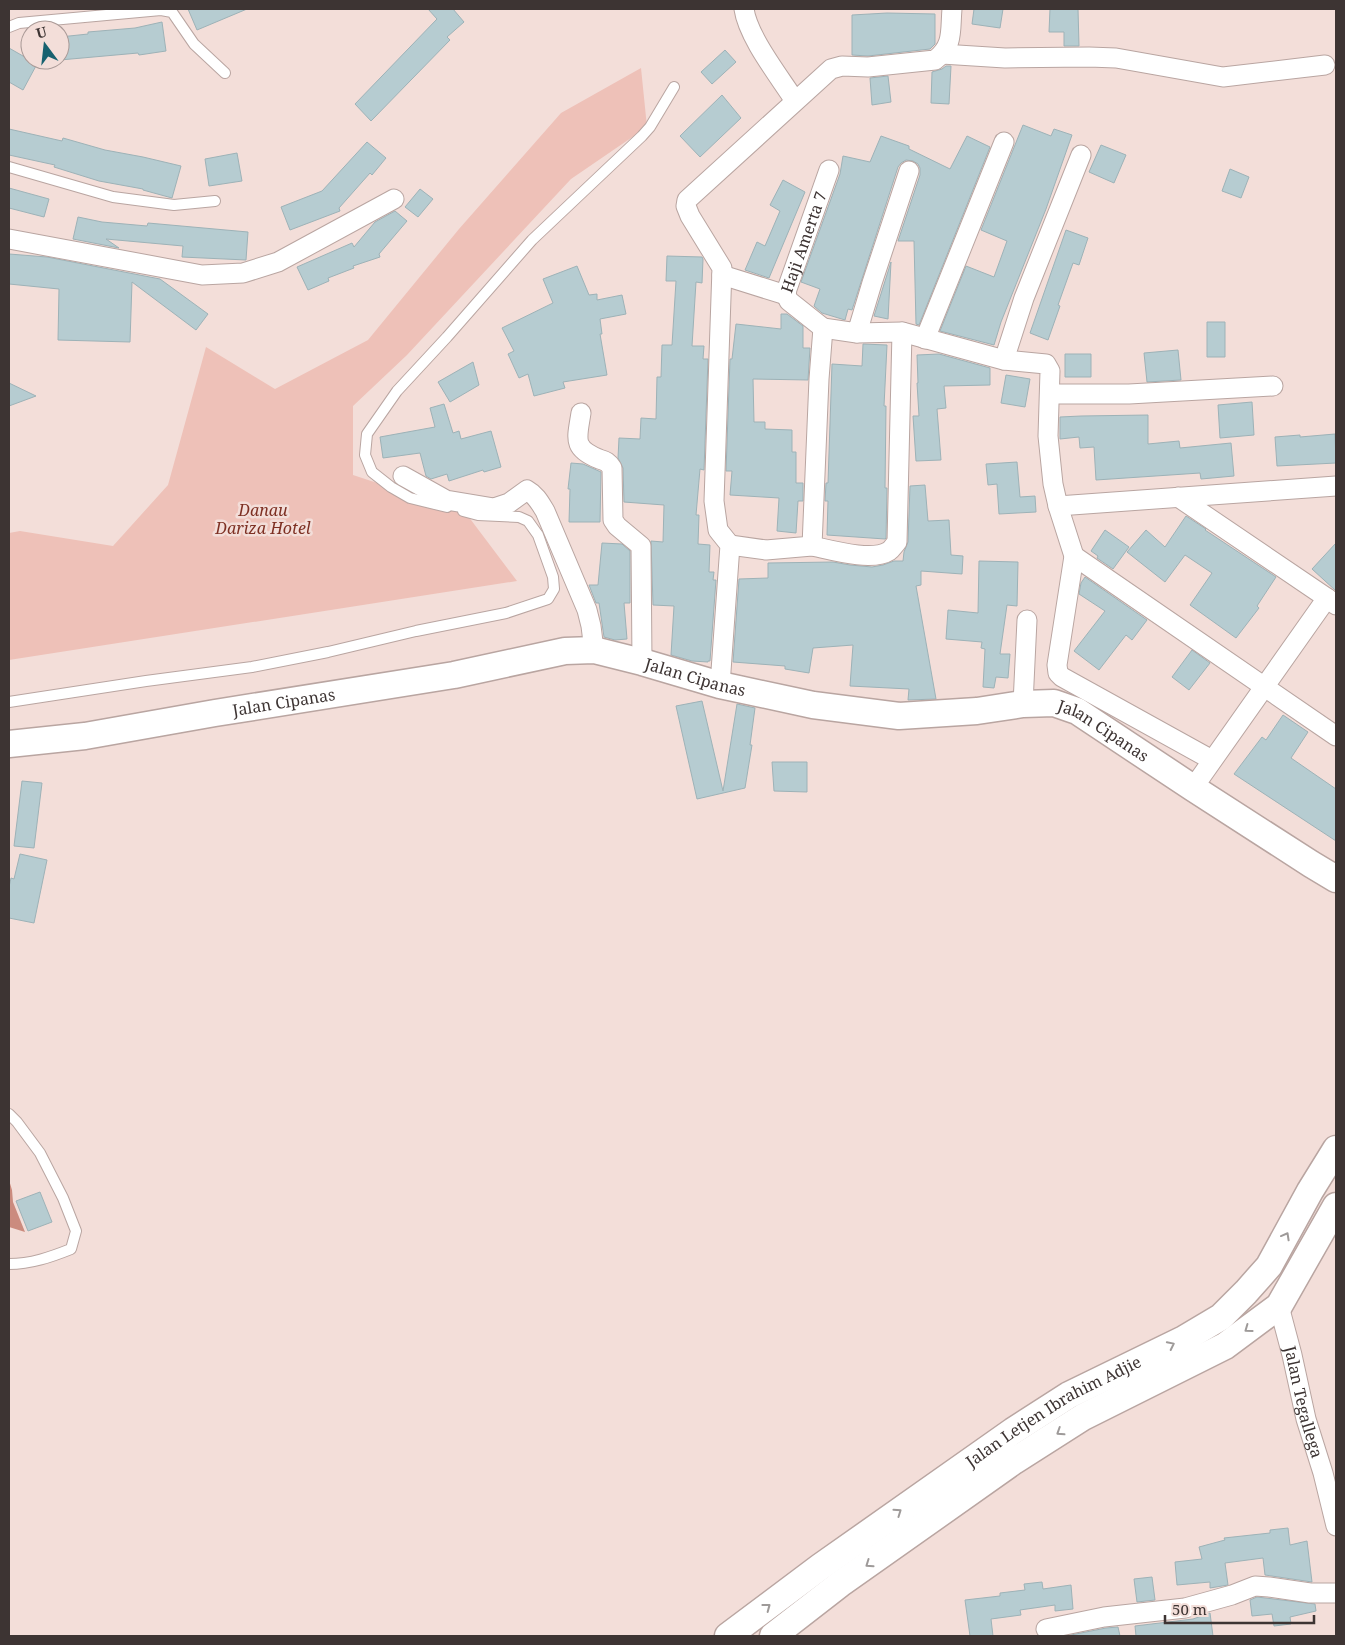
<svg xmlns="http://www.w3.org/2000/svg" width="1345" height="1645" font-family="'Noto Serif',serif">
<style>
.green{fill:#eec1b8}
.water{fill:#cb8b7e}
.building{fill:#b6ccd1;stroke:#9db2b7}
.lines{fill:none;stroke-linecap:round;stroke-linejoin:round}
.lane-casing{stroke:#b9a5a1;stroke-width:12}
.street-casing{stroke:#b9a5a1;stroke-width:21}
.secondary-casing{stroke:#b9a5a1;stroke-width:29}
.lane{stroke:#fff;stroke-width:10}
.street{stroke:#fff;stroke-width:19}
.secondary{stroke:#fff;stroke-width:26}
.oneway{stroke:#9e9a99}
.labels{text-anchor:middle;stroke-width:5;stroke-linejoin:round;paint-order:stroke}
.street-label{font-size:16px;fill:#3d3433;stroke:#f3ded9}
.park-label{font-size:16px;font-style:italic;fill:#7e3023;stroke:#f3ded9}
</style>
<rect width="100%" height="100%" fill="#f3ded9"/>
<!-- green -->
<path class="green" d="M 641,68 L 647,127 L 571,179 L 407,355 L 353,406 L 353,475 L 465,512 L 517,581 L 9,660 L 9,533 L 20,531 L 113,546 L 168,485 L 206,347 L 275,389 L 368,340 L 459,229 L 561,113 Z"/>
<!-- water -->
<path class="water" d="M 9,1180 L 12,1190 L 13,1202 L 25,1232 L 9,1227 Z"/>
<!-- building -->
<path class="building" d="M 188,9 L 247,9 L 197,30 Z
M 428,9 L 453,9 L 464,22 L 447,37 L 450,40 L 371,121 L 355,104 L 437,19 Z
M 974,9 L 1003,9 L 1000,28 L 972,24 Z
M 1050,9 L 1078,9 L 1079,46 L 1064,46 L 1064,32 L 1049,32 Z
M 887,13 L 935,14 L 935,44 L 930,49 L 868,56 L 852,55 L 852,15 Z
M 162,22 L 166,51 L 139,55 L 138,53 L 60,60 L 60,37 L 88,34 L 88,32 L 135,28 Z
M 9,48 L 37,64 L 23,90 L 9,82 Z
M 725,50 L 736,62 L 712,84 L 701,72 Z
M 946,66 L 951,66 L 949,104 L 931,103 L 932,72 L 942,69 Z
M 888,76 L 891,102 L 872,105 L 870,78 Z
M 722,95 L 741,118 L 700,157 L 680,136 Z
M 1023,125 L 1051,136 L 1054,129 L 1072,135 L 1046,209 L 1001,322 L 994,345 L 940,331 L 966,266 L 994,277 L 1007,241 L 981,230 Z
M 9,129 L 62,141 L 63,138 L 105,150 L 143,157 L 181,166 L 172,198 L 143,190 L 143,189 L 99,181 L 54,167 L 55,165 L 9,155 Z
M 881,136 L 909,146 L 909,149 L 950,169 L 967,136 L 990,147 L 919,325 L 916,324 L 914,241 L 898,241 L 920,175 L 920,168 L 918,164 L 913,161 L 906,160 L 901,163 L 898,167 L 852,310 L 848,309 L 845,320 L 822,313 L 814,306 L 820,289 L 801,282 L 840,174 L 843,156 L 870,162 Z
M 367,142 L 386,158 L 372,175 L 370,173 L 339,208 L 340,211 L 290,230 L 281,207 L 322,191 Z
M 1101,145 L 1126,155 L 1114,183 L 1089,172 Z
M 237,153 L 242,181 L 209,186 L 205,159 Z
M 1230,169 L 1249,177 L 1241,198 L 1222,191 Z
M 783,180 L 805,192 L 769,278 L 745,270 L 757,242 L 765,246 L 780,211 L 770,205 Z
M 9,188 L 49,199 L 44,217 L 9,208 Z
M 420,189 L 433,199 L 418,217 L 405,207 Z
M 395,211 L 407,221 L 379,254 L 380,257 L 353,266 L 354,268 L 328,278 L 329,281 L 308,290 L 297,267 L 352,243 L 354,247 L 375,222 Z
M 78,217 L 102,222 L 147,226 L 148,223 L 248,232 L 246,260 L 182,257 L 183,246 L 106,239 L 119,248 L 73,239 Z
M 1066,230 L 1088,238 L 1079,265 L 1073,263 L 1058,305 L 1060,306 L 1048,340 L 1030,333 Z
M 9,254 L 47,257 L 160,279 L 208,314 L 196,330 L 132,282 L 130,342 L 58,340 L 59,289 L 9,284 Z
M 667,256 L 702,257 L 703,259 L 702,283 L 696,282 L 692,346 L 704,346 L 703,359 L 708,359 L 704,470 L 700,469 L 696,515 L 699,515 L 698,544 L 710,545 L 709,572 L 714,572 L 713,580 L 716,580 L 710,661 L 708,661 L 708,662 L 692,661 L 671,655 L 674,606 L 653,605 L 651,541 L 663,542 L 664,505 L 624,502 L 623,468 L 618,458 L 619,438 L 640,439 L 641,418 L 656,419 L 657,377 L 661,377 L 662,345 L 672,345 L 676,281 L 666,281 Z
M 891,262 L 888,319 L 874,316 Z
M 577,266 L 589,295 L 597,294 L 597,300 L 622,295 L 626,314 L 600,319 L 602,334 L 600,334 L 607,375 L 563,382 L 565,388 L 534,396 L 528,374 L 519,378 L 508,354 L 514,351 L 502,328 L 553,303 L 543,279 Z
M 781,314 L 787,314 L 803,326 L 803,348 L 810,348 L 808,380 L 753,379 L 754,422 L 765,422 L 765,429 L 792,430 L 792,452 L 796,452 L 796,483 L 803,483 L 803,501 L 798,501 L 796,533 L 777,531 L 779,498 L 730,495 L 732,471 L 726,471 L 730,359 L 732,359 L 736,324 L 781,329 Z
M 1207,322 L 1225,322 L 1225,357 L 1207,357 Z
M 863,344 L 887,345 L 884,406 L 886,406 L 885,488 L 887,488 L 886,538 L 885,539 L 827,535 L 828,501 L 825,501 L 826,483 L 828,483 L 832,364 L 862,366 Z
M 1178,350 L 1181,380 L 1147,382 L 1144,353 Z
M 939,354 L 990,368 L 990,385 L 944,386 L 946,408 L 937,409 L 941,460 L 916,461 L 913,416 L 919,416 L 917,383 L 918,383 L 917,355 Z
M 1065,354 L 1091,354 L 1091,377 L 1065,377 Z
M 473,362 L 479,385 L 450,402 L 438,382 Z
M 1006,375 L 1030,379 L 1025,407 L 1001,403 Z
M 9,383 L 36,396 L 9,406 Z
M 1252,402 L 1254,435 L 1220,438 L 1218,405 Z
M 444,404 L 453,433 L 459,431 L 461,439 L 491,431 L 501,467 L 484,472 L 483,470 L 449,481 L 447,474 L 431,479 L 426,476 L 420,453 L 383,458 L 380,437 L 435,427 L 430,408 Z
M 1148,415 L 1148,444 L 1179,441 L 1180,448 L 1231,443 L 1234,476 L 1201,479 L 1200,473 L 1096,480 L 1094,447 L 1080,448 L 1079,437 L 1060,439 L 1060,417 L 1081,416 Z
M 1335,434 L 1336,463 L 1277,466 L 1275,437 L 1300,435 L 1300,437 Z
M 1017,462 L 1020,497 L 1035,496 L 1036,512 L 999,514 L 997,484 L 988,485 L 986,464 Z
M 571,463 L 583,464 L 601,472 L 600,522 L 569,522 L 570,489 L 568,489 Z
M 925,485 L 928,521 L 949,520 L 951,555 L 963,556 L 962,574 L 921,571 L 921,585 L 916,586 L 936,699 L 908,700 L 909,689 L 850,686 L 853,645 L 813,648 L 809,673 L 785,669 L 785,666 L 733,662 L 739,579 L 768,578 L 768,563 L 833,562 L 850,565 L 872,567 L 883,565 L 894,561 L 903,561 L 904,552 L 908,542 L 910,486 Z
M 1186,516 L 1206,529 L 1205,530 L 1276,577 L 1257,606 L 1259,608 L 1236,638 L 1190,605 L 1212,573 L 1185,555 L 1165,582 L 1127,552 L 1146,530 L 1165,547 Z
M 1105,530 L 1129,547 L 1113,569 L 1097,558 L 1098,556 L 1091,551 Z
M 602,543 L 622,544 L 630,551 L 630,603 L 624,603 L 627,639 L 615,640 L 604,637 L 599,603 L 596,603 L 589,585 L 598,585 Z
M 1336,543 L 1336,591 L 1312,569 Z
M 979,561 L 1018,562 L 1017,606 L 1007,605 L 1000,654 L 1010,654 L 1008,678 L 996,677 L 994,688 L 983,687 L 985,649 L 981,648 L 982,642 L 946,639 L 948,610 L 978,613 Z
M 1085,577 L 1147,620 L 1132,640 L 1126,635 L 1099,670 L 1074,651 L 1105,611 L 1079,594 L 1081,583 Z
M 1192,650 L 1210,663 L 1189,690 L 1172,677 Z
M 702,701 L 723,791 L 737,704 L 755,708 L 750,745 L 752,745 L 745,788 L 697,799 L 676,706 Z
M 1283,715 L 1308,732 L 1291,758 L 1336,789 L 1336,841 L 1234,774 L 1262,737 L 1266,740 Z
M 772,762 L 807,762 L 807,792 L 774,791 Z
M 22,781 L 42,783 L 34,848 L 14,846 Z
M 20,854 L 47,860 L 34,923 L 9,918 L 9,887 L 11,878 L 14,879 Z
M 40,1192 L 52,1222 L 28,1231 L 16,1201 Z
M 1288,1528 L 1290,1545 L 1307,1541 L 1312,1582 L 1265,1575 L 1263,1558 L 1225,1563 L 1228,1585 L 1210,1588 L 1210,1582 L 1177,1585 L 1175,1562 L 1202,1559 L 1199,1547 L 1225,1540 L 1224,1538 L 1270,1533 L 1270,1530 Z
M 1152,1577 L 1155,1600 L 1137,1602 L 1134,1579 Z
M 1042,1582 L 1043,1589 L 1071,1585 L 1073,1609 L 1055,1611 L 1055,1605 L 1020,1610 L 1021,1615 L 991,1619 L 993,1636 L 970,1636 L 965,1600 L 1000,1596 L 1000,1593 L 1025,1590 L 1024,1584 Z
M 1257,1597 L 1315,1604 L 1316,1611 L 1290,1617 L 1291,1624 L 1274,1626 L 1272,1614 L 1252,1616 L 1250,1600 Z
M 1210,1613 L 1213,1636 L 1136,1636 L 1135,1626 L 1193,1619 Z
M 1118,1627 L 1120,1636 L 1066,1636 L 1106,1628 Z"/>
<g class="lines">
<!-- lane casing -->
<g class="lane-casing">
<path id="lane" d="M 9,27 L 19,23 L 161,10 L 172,12 L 194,44 L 225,73
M 9,167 L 113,197 L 174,205 L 215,201
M 447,507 L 410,498 L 391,487 L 372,472 L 365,455 L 367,434 L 397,391 L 447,337 L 532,240 L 642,136 L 650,127 L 674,87
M 9,702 L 146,681 L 252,667 L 328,652 L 416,631 L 506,613 L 548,599 L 554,589 L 553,577 L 538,535 L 528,521 L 519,517 L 478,515 L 463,511
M 9,1114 L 17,1122 L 40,1153 L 63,1198 L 76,1231 L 71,1249 C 51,1257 31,1264 9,1264"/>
</g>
<!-- street casing -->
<g class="street-casing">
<g id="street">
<path d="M 744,9 C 748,37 779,76 795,101"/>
<path d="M 942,54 L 1005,58 L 1089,57 L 1116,58 L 1223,77 L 1325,65"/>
<path d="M 9,239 L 202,275 L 243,273 L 278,262 L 394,199"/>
<path d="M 722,275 L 786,295"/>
<path d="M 823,328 L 857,333 L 872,283 L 909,171"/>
<path id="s1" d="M 823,328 L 789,301 L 786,295 L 787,289 L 829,170"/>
<path d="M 857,333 L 902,332 L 1004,360 L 1046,364 L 1050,371 L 1048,436 L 1053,484 L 1058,506 L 1074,556 L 1057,665 L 1058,673 L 1062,677 L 1212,760"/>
<path d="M 925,339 L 1004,142"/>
<path d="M 1004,360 L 1024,298 L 1081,155"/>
<path d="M 1050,394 L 1129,394 L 1273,386"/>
<path d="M 581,413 C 577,439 572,448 599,459 C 606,461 608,462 612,468 L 613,520 L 617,526 L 641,546 L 642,662"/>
<path d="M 403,476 L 446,500 L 494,508 L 509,503 L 527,490 C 536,495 540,503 545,511 L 587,610 L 591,626 L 594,650"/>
<path d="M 1178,497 L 1327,598"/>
<path d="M 1058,506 L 1336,486"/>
<path d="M 730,545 L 766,550 L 812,546 L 819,379 L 823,328"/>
<path d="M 812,546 C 831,550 872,562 889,551 C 892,549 894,545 897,542 L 902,332"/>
<path d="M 1074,556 L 1336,736"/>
<path d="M 720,685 L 730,545 L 718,530 L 714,501 L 722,268 L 690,216 L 686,206 L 687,200 L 831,69 L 842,66 L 868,67 L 935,60 C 954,46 950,30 952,9"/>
<path d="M 1023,704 L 1027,620"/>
<path d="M 1193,788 L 1327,598 L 1336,605"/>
<path id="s2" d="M 1279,1306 L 1292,1355 L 1306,1419 L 1323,1473 L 1336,1526"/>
<path d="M 1046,1629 L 1104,1617 L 1185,1608 L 1232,1595 L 1255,1586 L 1269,1587 L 1310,1593 L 1336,1593"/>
</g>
</g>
<!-- secondary casing -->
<g class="secondary-casing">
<g id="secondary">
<path id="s3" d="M 9,744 L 85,736 L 215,713 L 454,675 L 565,651 L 594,650 L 642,662 L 720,685 L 813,705 L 899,716 L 977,711 L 1023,704 L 1054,703 L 1077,711 L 1193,788 L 1311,864 L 1336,879"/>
<path id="s4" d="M 728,1636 L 820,1567 L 1013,1431 L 1069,1395 L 1184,1339 L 1221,1317 L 1246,1292 L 1269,1266 L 1310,1191 L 1336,1149"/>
<path d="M 773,1636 L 840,1584 L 1014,1461 L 1083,1417 L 1225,1346 L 1279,1306 L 1336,1206"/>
</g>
</g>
<!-- lane -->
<use href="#lane" class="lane"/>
<!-- street -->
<use href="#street" class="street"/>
<!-- secondary -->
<use href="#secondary" class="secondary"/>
</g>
<!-- one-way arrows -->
<defs><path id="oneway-chevron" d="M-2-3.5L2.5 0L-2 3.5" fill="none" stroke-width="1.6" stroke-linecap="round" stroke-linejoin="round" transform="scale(1.25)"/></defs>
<g class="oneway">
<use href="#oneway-chevron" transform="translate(1286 1236) rotate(-61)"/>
<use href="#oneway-chevron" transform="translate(1248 1329) rotate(144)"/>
<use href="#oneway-chevron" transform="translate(1171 1345) rotate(-26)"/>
<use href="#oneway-chevron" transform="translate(1060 1432) rotate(147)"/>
<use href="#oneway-chevron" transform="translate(898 1512) rotate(-35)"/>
<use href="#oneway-chevron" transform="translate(869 1564) rotate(145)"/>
<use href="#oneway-chevron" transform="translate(767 1607) rotate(-37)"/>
</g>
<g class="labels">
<!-- street labels -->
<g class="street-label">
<text dy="6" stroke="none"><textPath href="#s1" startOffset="106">Haji Amerta 7</textPath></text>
<text dy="6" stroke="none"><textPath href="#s3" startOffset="698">Jalan Cipanas</textPath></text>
<text dy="6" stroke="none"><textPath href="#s3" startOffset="278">Jalan Cipanas</textPath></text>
<text dy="6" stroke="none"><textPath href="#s3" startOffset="1118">Jalan Cipanas</textPath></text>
<text dy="6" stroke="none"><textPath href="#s2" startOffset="99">Jalan Tegallega</textPath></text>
<text dy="6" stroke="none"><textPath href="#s4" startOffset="396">Jalan Letjen Ibrahim Adjie</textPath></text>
</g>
<!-- park labels -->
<g class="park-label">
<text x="263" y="516">Danau<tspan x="263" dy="18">Dariza Hotel</tspan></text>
</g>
</g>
<!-- border -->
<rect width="1345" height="1645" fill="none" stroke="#3d3433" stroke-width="20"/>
<!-- north arrow -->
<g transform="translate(45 45) rotate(345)"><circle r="24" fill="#f3ded9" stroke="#aa9a97"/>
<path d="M0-4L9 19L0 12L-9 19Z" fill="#17616f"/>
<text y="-8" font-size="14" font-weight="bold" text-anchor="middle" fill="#3d3433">U</text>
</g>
<!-- scale -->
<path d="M1165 1615v8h149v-8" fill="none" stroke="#3d3433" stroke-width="2.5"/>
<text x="1172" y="1615" font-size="15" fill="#3d3433" stroke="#f3ded9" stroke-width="4" paint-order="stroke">50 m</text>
</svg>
